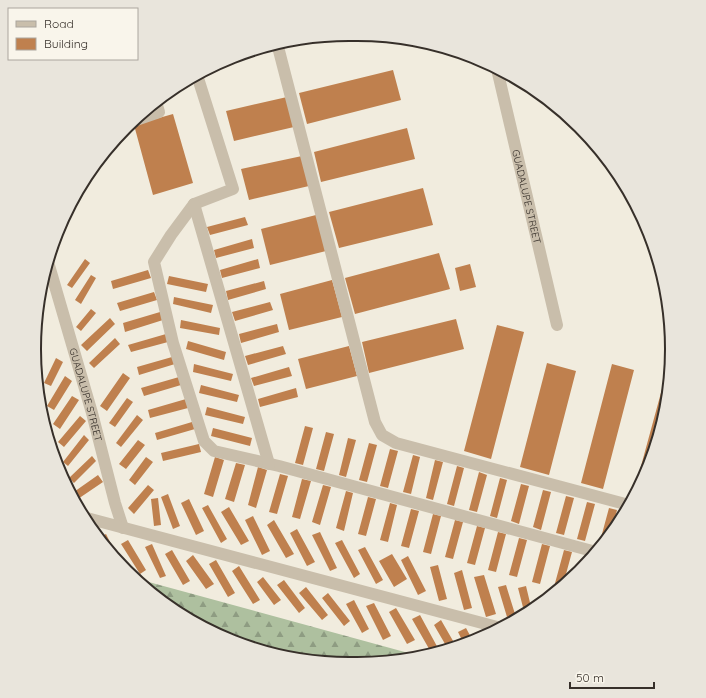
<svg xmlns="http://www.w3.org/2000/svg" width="706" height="698" font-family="Quicksand,sans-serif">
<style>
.forest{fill:url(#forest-firs)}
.building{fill:#bf804e}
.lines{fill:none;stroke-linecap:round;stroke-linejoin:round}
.minor{stroke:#c9beab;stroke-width:12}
.labels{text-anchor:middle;stroke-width:3;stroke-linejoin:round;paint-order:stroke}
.street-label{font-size:10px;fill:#37302a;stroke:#f9f5eb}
.rim{fill:none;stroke:#37302a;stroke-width:2}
</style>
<defs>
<pattern id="forest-firs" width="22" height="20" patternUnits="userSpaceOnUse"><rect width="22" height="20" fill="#aec09f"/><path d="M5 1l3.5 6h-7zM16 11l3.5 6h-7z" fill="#8e9c82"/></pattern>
</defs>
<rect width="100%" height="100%" fill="#f1ecde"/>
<!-- forest -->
<path class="forest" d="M 134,578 L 423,657 L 357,664 L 288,658 L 229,640 L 174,611 Z"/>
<!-- building -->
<path class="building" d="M 393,70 L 401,100 L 307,124 L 299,93 Z
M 287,97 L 294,127 L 234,141 L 226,111 Z
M 173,114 L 193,183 L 153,195 L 134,125 Z
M 407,128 L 415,159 L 321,182 L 314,152 Z
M 302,156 L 309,186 L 249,200 L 241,169 Z
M 423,188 L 433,225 L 339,248 L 329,212 Z
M 316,215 L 326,251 L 270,265 L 261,229 Z
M 245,217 L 248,225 L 210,235 L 207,227 Z
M 252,239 L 254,248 L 216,258 L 214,250 Z
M 439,253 L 450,289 L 355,314 L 345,278 Z
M 85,259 L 90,263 L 72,288 L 67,285 Z
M 258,259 L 260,268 L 222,278 L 220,270 Z
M 470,264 L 476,287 L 460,291 L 455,268 Z
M 148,270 L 151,278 L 113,289 L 111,281 Z
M 91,275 L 96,278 L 81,304 L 75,300 Z
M 169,276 L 208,284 L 206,292 L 167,284 Z
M 332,280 L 342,317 L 289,330 L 280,294 Z
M 264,281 L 266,289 L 228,300 L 226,291 Z
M 154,292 L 157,300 L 120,311 L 117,303 Z
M 174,297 L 213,305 L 211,313 L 173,304 Z
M 270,302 L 273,310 L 235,321 L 232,312 Z
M 91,309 L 96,313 L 81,331 L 76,327 Z
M 160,312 L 163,320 L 125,332 L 123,323 Z
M 110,318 L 115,324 L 87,351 L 81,345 Z
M 456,319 L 464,349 L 369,373 L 362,342 Z
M 181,320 L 220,328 L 219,335 L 180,328 Z
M 277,324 L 279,332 L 241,343 L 239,334 Z
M 497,325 L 524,332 L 491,459 L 464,451 Z
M 166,334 L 168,342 L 131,352 L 128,345 Z
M 115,338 L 120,344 L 94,368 L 89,363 Z
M 188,341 L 226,352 L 224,360 L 186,349 Z
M 283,346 L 286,354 L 248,365 L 245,356 Z
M 349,346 L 357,376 L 306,389 L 298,359 Z
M 172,357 L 175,364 L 139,375 L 137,367 Z
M 56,358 L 63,362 L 51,386 L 44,383 Z
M 547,363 L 576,371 L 549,475 L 520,467 Z
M 194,364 L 233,374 L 231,381 L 193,372 Z
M 612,364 L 634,370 L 603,489 L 581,483 Z
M 289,367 L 292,376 L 254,386 L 251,378 Z
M 123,373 L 130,378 L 107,411 L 100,406 Z
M 65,376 L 72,381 L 54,410 L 47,406 Z
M 179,377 L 181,385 L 144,396 L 141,388 Z
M 665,378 L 669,379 L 666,410 L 648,469 L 632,499 Z
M 201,385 L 239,395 L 237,402 L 199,393 Z
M 296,388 L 298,397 L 260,407 L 258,399 Z
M 72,396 L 79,400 L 60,429 L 53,424 Z
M 127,398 L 133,402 L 115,427 L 109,423 Z
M 186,399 L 188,408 L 150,418 L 148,410 Z
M 207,407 L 245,417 L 243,424 L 205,415 Z
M 137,415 L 143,420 L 121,447 L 116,443 Z
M 80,416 L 86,421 L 64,447 L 58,442 Z
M 192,422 L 195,429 L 157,440 L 155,433 Z
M 305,426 L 313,428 L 303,465 L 295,463 Z
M 213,428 L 252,438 L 250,446 L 211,436 Z
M 326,432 L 334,434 L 324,471 L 316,469 Z
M 84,435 L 89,440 L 68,466 L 63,462 Z
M 348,438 L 356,440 L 346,477 L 339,475 Z
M 138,440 L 145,445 L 126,469 L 119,464 Z
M 369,443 L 377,445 L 367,482 L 359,480 Z
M 199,444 L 201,452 L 163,461 L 161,453 Z
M 390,449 L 398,451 L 388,488 L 380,486 Z
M 413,455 L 420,457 L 411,494 L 403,492 Z
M 92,456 L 96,461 L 74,483 L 69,478 Z
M 146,457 L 153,462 L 135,485 L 129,480 Z
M 215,457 L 224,460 L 213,497 L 204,494 Z
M 435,460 L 443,462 L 433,500 L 426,498 Z
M 236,463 L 245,465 L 234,502 L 225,499 Z
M 457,466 L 464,468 L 454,506 L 447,504 Z
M 258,467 L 267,470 L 256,508 L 248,505 Z
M 479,472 L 487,475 L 477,512 L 469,510 Z
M 280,474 L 288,476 L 277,514 L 269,512 Z
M 98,475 L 103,482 L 75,501 L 71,494 Z
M 500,478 L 507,480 L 497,518 L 490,516 Z
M 302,479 L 311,481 L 300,519 L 292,517 Z
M 521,484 L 529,486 L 519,524 L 511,521 Z
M 148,485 L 154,490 L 134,514 L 128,508 Z
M 323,485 L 331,487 L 320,525 L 312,522 Z
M 543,490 L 551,492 L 541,530 L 533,527 Z
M 346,491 L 353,493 L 344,531 L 336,528 Z
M 168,494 L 180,526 L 173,529 L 161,497 Z
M 566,496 L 574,498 L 564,535 L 556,533 Z
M 368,497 L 376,499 L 366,536 L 358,534 Z
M 158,498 L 161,525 L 154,526 L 151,499 Z
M 189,499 L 204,531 L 196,535 L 181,503 Z
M 587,502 L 595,504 L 585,541 L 577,539 Z
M 390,503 L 397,505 L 388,542 L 380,540 Z
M 208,505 L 227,539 L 221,543 L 202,508 Z
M 229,507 L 249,541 L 241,545 L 221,512 Z
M 609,508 L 617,510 L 611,534 L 601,545 L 599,545 Z
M 411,509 L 419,511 L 409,548 L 401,546 Z
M 433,514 L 441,516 L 431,554 L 423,552 Z
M 253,516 L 270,551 L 262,555 L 245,520 Z
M 274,520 L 294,554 L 286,558 L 267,525 Z
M 455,520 L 463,522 L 453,559 L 445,557 Z
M 477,526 L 485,528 L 475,565 L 467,563 Z
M 297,529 L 315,562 L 307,566 L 290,533 Z
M 320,532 L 337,568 L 330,571 L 312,535 Z
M 498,532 L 506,534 L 496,572 L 488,570 Z
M 106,534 L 122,566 L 98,538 Z
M 519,538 L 527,540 L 517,577 L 509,575 Z
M 128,540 L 146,570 L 140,574 L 121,544 Z
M 342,540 L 360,574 L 354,578 L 335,543 Z
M 152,544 L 166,576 L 160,578 L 145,547 Z
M 542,544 L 550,546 L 540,584 L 532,582 Z
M 365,547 L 383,580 L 376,584 L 358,550 Z
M 172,550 L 190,581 L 183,585 L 165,554 Z
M 564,550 L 572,552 L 563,585 L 559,588 L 554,587 Z
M 392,554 L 407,579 L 394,587 L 379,561 Z
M 193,555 L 214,584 L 206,589 L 186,561 Z
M 408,556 L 426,591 L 418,595 L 401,560 Z
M 586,556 L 592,557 L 583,568 Z
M 216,560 L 235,593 L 228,597 L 209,564 Z
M 438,565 L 447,599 L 439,601 L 430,567 Z
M 239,566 L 260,600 L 253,604 L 232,571 Z
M 462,570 L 472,608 L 464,610 L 454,573 Z
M 484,575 L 496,614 L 486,617 L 474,577 Z
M 263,577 L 281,600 L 274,605 L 257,582 Z
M 284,580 L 305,608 L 299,613 L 277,585 Z
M 506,585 L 515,614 L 507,617 L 498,587 Z
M 526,586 L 532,611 L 525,615 L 518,588 Z
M 306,587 L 328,615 L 322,620 L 299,593 Z
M 328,593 L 350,621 L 344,626 L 322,598 Z
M 549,593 L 550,596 L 542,602 L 540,596 Z
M 354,600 L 369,629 L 362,633 L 346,604 Z
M 374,603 L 391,636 L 383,640 L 366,606 Z
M 396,608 L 415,640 L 407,644 L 389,612 Z
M 420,615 L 439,650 L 432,654 L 412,619 Z
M 441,620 L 456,646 L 448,649 L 434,625 Z
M 466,628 L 473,641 L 464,644 L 458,632 Z"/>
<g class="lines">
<!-- minor -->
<g class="minor">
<path d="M 277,43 L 375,422 L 382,435 L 396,443 L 629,505"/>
<path id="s1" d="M 497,69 L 557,325"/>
<path d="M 197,75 L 233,189 L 194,204 L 171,235 L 154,262 L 173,343 L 204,441 L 214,451 L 279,466 L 596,552"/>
<path d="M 133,121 L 159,112 L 156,102"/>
<path d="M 194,204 L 269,464"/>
<path id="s2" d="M 48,262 L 92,413 L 115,503 L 123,528"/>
<path d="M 83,517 L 501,628"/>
</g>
</g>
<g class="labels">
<!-- street labels -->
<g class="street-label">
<text dy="4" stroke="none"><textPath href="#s1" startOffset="131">GUADALUPE STREET</textPath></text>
<text dy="4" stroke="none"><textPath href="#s2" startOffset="138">GUADALUPE STREET</textPath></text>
</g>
</g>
<!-- crop -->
<path d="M0 0H706V698H0ZM349 41H357A308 308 0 0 1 665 349V349A308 308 0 0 1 357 657H349A308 308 0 0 1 41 349V349A308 308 0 0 1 349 41Z" fill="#e9e5dc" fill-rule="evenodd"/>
<path class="rim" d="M349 41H357A308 308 0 0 1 665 349V349A308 308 0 0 1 357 657H349A308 308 0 0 1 41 349V349A308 308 0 0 1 349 41Z"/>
<!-- legend -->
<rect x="8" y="8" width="130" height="52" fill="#f9f5eb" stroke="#aba69e"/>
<rect x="16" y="21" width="20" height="6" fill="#c9beab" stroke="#aba69e"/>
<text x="44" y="28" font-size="12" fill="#37302a">Road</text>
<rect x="16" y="38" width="20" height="12" fill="#bf804e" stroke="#aba69e"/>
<text x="44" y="48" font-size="12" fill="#37302a">Building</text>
<!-- scale -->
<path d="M570 682v6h84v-6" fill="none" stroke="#37302a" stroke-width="2"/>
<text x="576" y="682" font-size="12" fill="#37302a" stroke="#f9f5eb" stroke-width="3" paint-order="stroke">50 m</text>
</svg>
